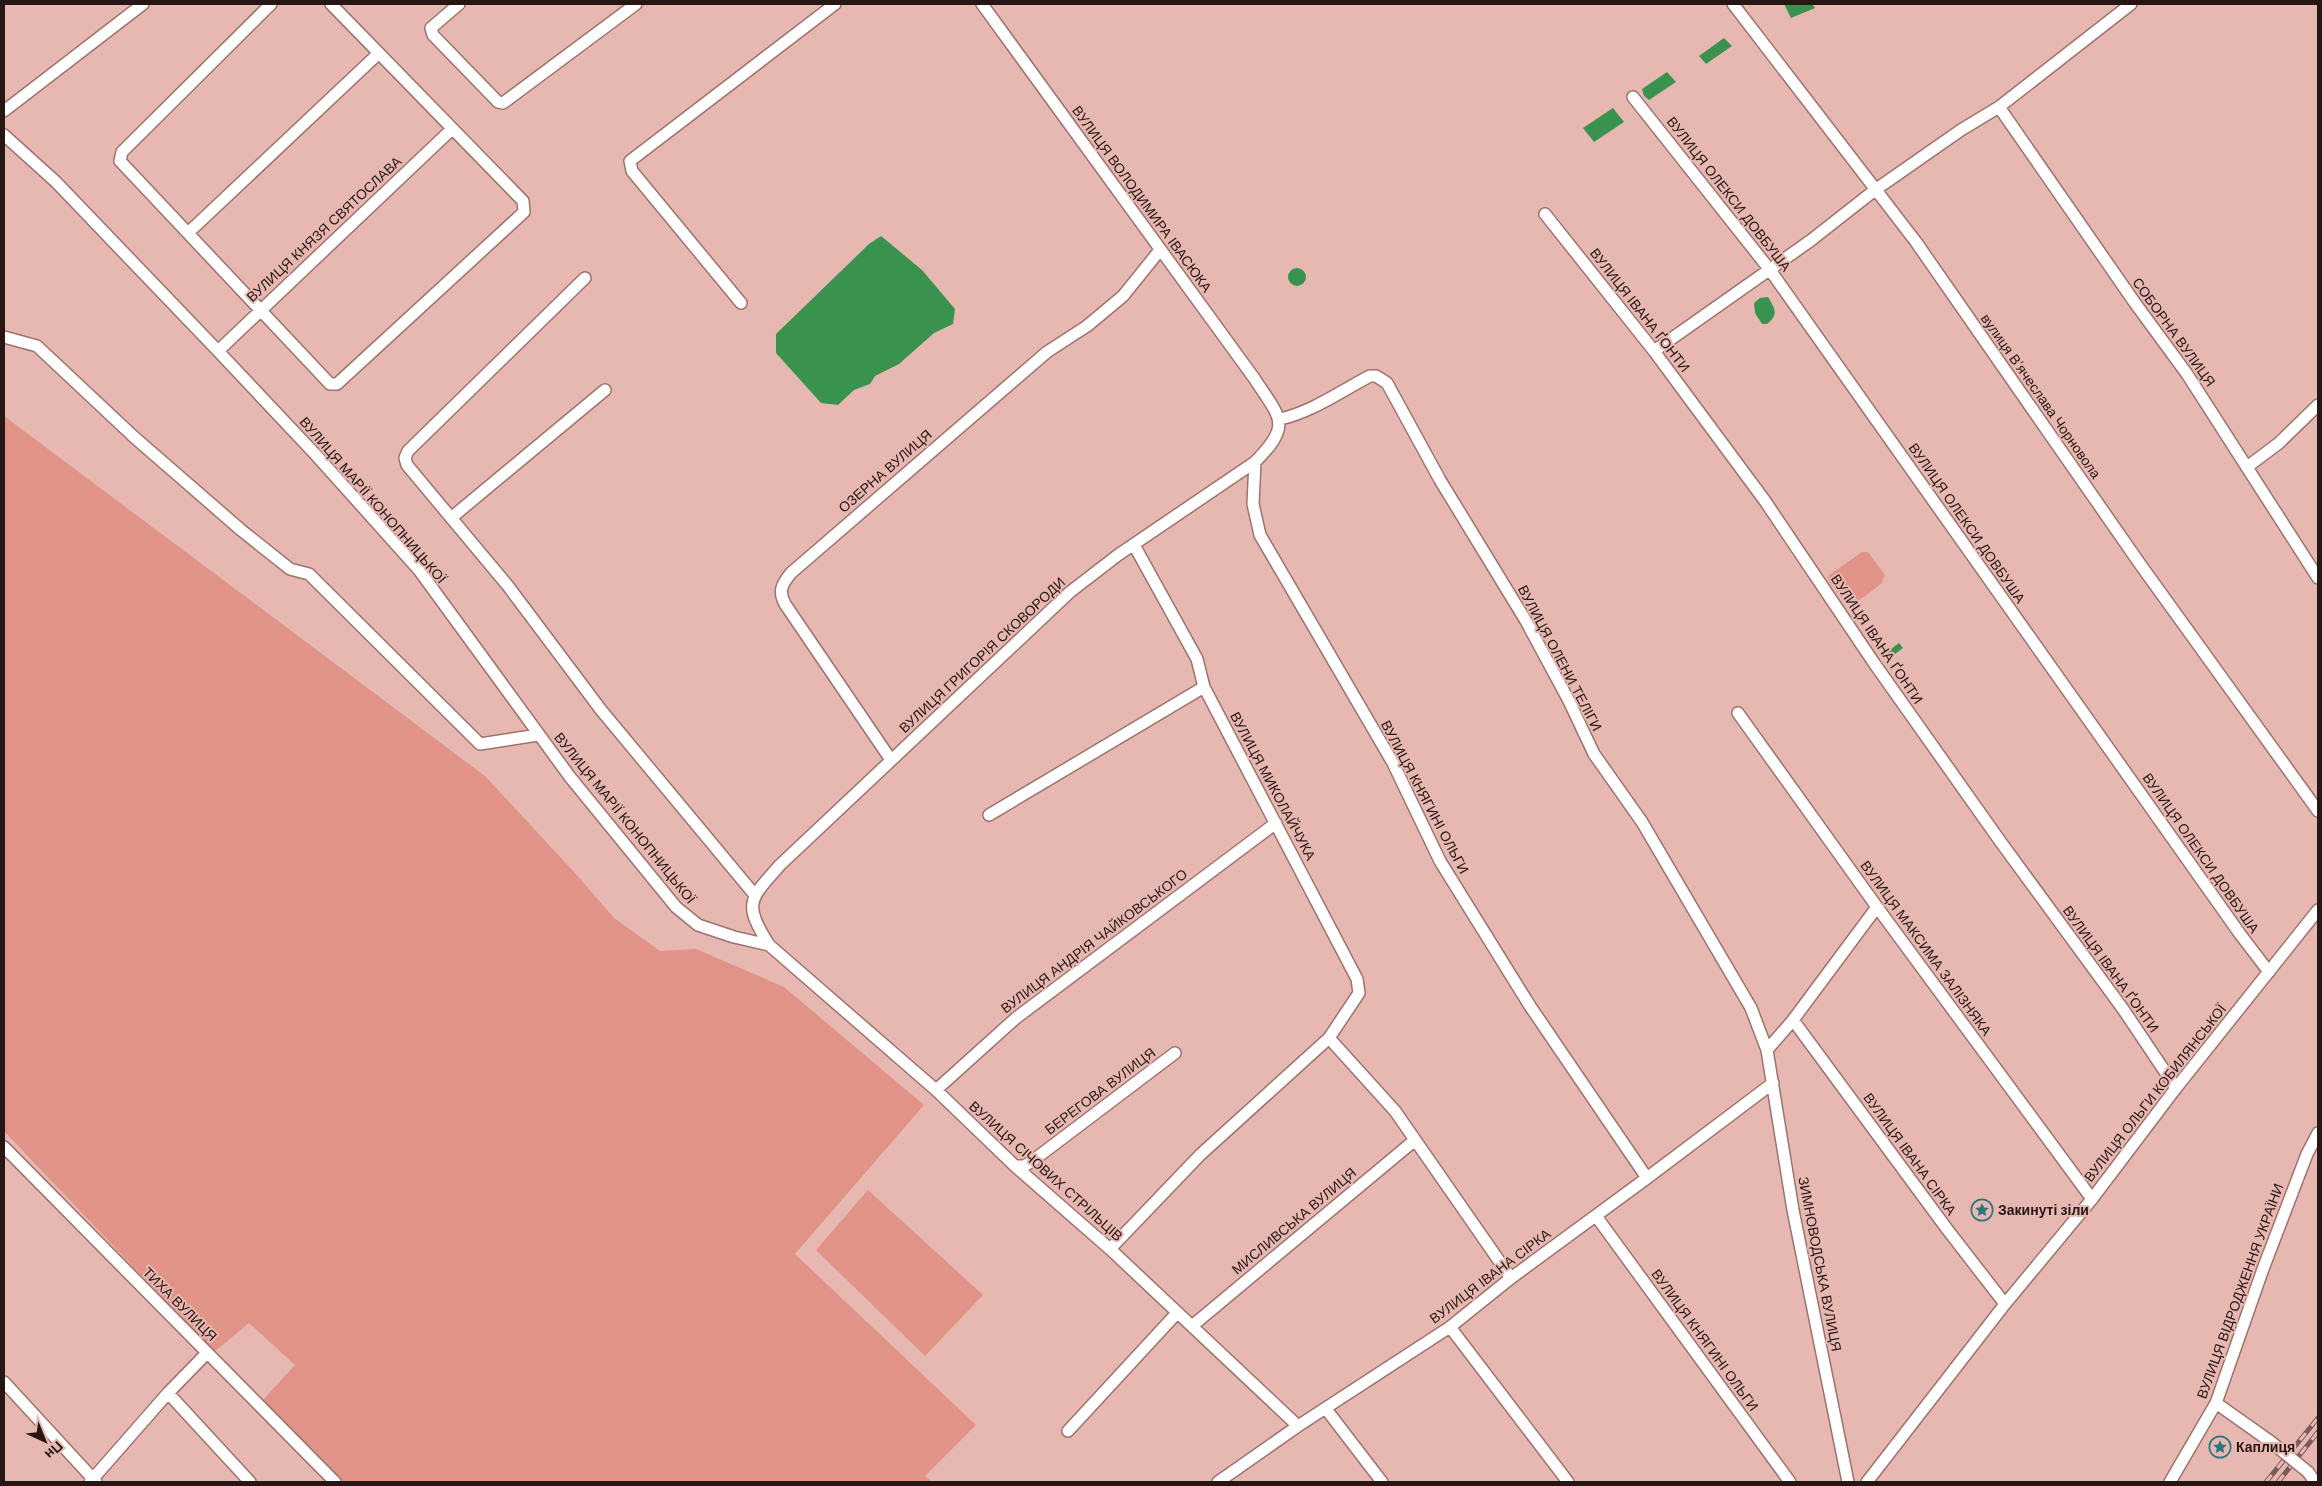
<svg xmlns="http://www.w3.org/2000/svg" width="2322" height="1486" font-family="'DM Sans',sans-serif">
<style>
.green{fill:#e29387}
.water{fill:#39934e}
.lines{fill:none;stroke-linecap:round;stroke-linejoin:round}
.minor-casing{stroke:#9d736c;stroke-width:14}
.minor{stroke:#fff;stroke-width:11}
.rail-casing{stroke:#7a5d58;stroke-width:5}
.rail{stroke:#e7b8b1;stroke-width:3;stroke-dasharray:9;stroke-linecap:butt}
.minor-bridge-casing{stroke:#9d736c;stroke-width:14;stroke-linecap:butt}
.minor-bridge{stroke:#fff;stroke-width:11}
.labels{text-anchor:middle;stroke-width:4;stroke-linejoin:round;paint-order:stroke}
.street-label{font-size:14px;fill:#271714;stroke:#e7b8b1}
.poi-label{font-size:14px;font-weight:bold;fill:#271714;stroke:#e7b8b1;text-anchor:start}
</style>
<rect width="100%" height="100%" fill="#e7b8b1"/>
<!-- green -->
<path class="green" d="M 4,416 L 485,776 L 575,873 L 614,918 L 660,951 L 696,949 L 784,987 L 924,1105 L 795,1254 L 976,1425 L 925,1476 L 932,1482 L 344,1482 L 261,1402 L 295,1365 L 249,1323 L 214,1352 L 4,1131 Z
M 1862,552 L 1868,552 L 1885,575 L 1881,584 L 1853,605 L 1847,604 L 1828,580 L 1829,575 Z
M 868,1190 L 983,1295 L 925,1356 L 816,1250 Z"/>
<!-- water -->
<path class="water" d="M 1785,4 L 1812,4 L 1815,8 L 1791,18 L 1785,6 Z
M 1724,38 L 1732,46 L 1706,64 L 1699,56 Z
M 1667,72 L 1676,82 L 1649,100 L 1644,96 L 1642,89 Z
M 1613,108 L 1624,122 L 1594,142 L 1583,128 Z
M 881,236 L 922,270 L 955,309 L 953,324 L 934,333 L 899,364 L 875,376 L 870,384 L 854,390 L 838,405 L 821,403 L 776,353 L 776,334 L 869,244 Z
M1288 277a9 9 0 1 1 18 0a9 9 0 1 1-18 0Z
M 1768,297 C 1775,309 1779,314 1767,324 L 1762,324 L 1755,313 L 1754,303 L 1760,298 Z
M 1899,643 L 1903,648 L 1891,657 L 1887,652 Z"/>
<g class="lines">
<!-- minor casing -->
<g class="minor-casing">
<path id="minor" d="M 271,4 L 122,152 L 120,161 L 330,384 L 337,384 L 524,212 L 523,201 L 331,4
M 459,4 L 431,28 L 433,35 L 498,102 L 503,103 L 636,4
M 982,4 L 1254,378 C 1280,418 1293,424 1255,462 L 1118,555 L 1070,592 L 780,865 C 749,900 743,903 769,945 L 936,1090 L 1015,1166 L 1110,1249 L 1298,1426
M 1733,4 L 1916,242 L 2140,564 L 2318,811
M 1633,97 L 1770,270 L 2240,934 L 2269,972
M 1999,107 L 2135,303 L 2187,374 L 2318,578
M 4,111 L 143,4
M 4,135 L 56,182 L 218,351 L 316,455 L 419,570 L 570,777 L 676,907 L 698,925 L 734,937 L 769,945
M 1545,214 L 1654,351 L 1765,501 L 1874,663 L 2000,841 L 2123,1009 L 2176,1088
M 189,232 L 379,53
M 585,278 L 408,451 L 405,458 L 407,465 L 508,586 L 601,710 L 754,894
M 741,303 L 632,171 L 630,161 L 835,4
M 4,337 L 37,346 L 134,437 L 241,530 L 290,569 L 309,574 L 480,744 L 538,735
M 218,351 L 452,129
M 1654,351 L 1810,241 L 1875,190 L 1961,130 L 1999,107 L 2131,4
M 1280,419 C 1312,412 1341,391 1370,376 L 1376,376 L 1387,383 L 1440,480 L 1526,621 L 1569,701 L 1594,754 L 1642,822 L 1751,1008 L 1767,1050 L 1793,1210 L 1848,1482
M 1255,462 L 1253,504 L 1260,535 L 1393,763 L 1440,861 L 1530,1006 L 1647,1178
M 2247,467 L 2279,443 L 2318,405
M 451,518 L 605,390
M 1738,713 L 1877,907 L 2092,1199
M 891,760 L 785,604 C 778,591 782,584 791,573 L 1047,352 L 1087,326 L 1123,296 L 1160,250
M 989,815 L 1204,687
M 1793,1020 L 1947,1229 L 2005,1304
M 1329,1038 L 1395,1111 L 1511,1278
M 1767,1050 L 1793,1020 L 1877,907
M 936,1090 L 1016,1018 L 1276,823
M 4,1147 L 335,1482
M 1015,1166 L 1024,1166 L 1031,1162 L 1175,1053
M 1596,1216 L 1790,1482
M 1110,1249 L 1200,1155 L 1329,1038 L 1359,993 L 1357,979 L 1204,687 L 1197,659 L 1134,545
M 1192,1326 L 1415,1140
M 1450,1327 L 1568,1482
M 4,1382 L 96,1482
M 168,1393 L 250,1482
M 2216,1403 L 2271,1442
M 1326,1409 L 1382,1482
M 1068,1431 L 1177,1313
M 2308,1472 L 2315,1482
M 90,1482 L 168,1393 L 207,1353
M 1218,1482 L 1298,1426 L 1450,1327 L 1511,1278 L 1647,1178 L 1773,1083
M 1867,1482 L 2005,1304 L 2092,1199 L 2176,1088 L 2318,910
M 2170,1482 L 2216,1403 L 2263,1269 L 2307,1154 L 2318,1133"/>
</g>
<!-- minor -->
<use href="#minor" class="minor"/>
<!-- rail casing -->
<g class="rail-casing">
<path id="rail" d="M 2266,1482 L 2318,1418
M 2278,1482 L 2318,1432"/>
</g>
<!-- rail -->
<use href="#rail" class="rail"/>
<!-- minor-bridge casing -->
<g class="minor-bridge-casing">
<path id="minor-bridge" d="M 2271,1442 L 2308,1472"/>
</g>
<!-- minor-bridge -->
<use href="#minor-bridge" class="minor-bridge"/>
</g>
<!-- icons -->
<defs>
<g id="sight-ring" transform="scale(1.125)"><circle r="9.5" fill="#e7b8b1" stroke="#2d757f" stroke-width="1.5"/><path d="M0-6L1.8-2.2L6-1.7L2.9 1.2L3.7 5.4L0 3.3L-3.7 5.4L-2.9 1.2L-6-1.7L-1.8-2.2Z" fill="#2d757f"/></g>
</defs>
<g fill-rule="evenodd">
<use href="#sight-ring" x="1982" y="1210"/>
<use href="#sight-ring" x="2220" y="1447"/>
</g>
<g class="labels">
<!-- street labels -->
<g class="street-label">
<text transform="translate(1729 194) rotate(52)" y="5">ВУЛИЦЯ ОЛЕКСИ ДОВБУША</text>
<text transform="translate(1142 199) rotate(54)" y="5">ВУЛИЦЯ ВОЛОДИМИРА ІВАСЮКА</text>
<text transform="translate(324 229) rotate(-43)" y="5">ВУЛИЦЯ КНЯЗЯ СВЯТОСЛАВА</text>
<text transform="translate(1640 310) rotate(52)" y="5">ВУЛИЦЯ ІВАНА ҐОНТИ</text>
<text transform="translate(2174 332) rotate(54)" y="5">СОБОРНА ВУЛИЦЯ</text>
<text transform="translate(2041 396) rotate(55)" y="5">вулиця Вʼячеслава Чорновола</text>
<text transform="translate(885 471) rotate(-41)" y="5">ОЗЕРНА ВУЛИЦЯ</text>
<text transform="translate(373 500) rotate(49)" y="5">ВУЛИЦЯ МАРІЇ КОНОПНИЦЬКОЇ</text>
<text transform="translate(1967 523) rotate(55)" y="5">ВУЛИЦЯ ОЛЕКСИ ДОВБУША</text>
<text transform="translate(1877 639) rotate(56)" y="5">ВУЛИЦЯ ІВАНА ҐОНТИ</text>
<text transform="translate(982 655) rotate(-43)" y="5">ВУЛИЦЯ ГРИГОРІЯ СКОВОРОДИ</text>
<text transform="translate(1560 658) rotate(62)" y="5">ВУЛИЦЯ ОЛЕНИ ТЕЛІГИ</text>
<text transform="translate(1273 786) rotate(62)" y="5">ВУЛИЦЯ МИКОЛАЙЧУКА</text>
<text transform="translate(1425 797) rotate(62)" y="5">ВУЛИЦЯ КНЯГИНІ ОЛЬГИ</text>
<text transform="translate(625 818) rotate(51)" y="5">ВУЛИЦЯ МАРІЇ КОНОПНИЦЬКОЇ</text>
<text transform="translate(2201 853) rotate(55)" y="5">ВУЛИЦЯ ОЛЕКСИ ДОВБУША</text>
<text transform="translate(1094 941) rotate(-37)" y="5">ВУЛИЦЯ АНДРІЯ ЧАЙКОВСЬКОГО</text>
<text transform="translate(1926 948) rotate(54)" y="5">ВУЛИЦЯ МАКСИМА ЗАЛІЗНЯКА</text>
<text transform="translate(2111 969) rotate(54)" y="5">ВУЛИЦЯ ІВАНА ҐОНТИ</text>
<text transform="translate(1100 1091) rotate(-37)" y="5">БЕРЕГОВА ВУЛИЦЯ</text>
<text transform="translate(2155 1093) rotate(-52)" y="5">ВУЛИЦЯ ОЛЬГИ КОБИЛЯНСЬКОЇ</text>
<text transform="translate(1910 1154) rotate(54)" y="5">ВУЛИЦЯ ІВАНА СІРКА</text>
<text transform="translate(1046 1171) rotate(42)" y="5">ВУЛИЦЯ СІЧОВИХ СТРІЛЬЦІВ</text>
<text transform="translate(1294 1221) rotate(-40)" y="5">МИСЛИВСЬКА ВУЛИЦЯ</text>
<text transform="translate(1820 1264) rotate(79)" y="5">ЗИМНОВОДСЬКА ВУЛИЦЯ</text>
<text transform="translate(1490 1276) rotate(-37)" y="5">ВУЛИЦЯ ІВАНА СІРКА</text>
<text transform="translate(2240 1291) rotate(-70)" y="5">ВУЛИЦЯ ВІДРОДЖЕННЯ УКРАЇНИ</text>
<text transform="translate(180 1304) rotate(45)" y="5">ТИХА ВУЛИЦЯ</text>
<text transform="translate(1705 1340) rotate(54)" y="5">ВУЛИЦЯ КНЯГИНІ ОЛЬГИ</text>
</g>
<!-- poi labels -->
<g class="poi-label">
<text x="1998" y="1215">Закинуті зіли</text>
<text x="2236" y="1452">Каплиця</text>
</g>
</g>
<!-- border -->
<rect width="2322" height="1486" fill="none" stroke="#271714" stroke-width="10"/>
<!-- north arrow -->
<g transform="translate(45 1441) rotate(136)" stroke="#e7b8b1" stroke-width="4" paint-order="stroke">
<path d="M0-4L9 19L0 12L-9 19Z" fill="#271714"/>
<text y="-8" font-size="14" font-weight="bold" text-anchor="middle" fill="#271714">Пн</text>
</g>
</svg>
